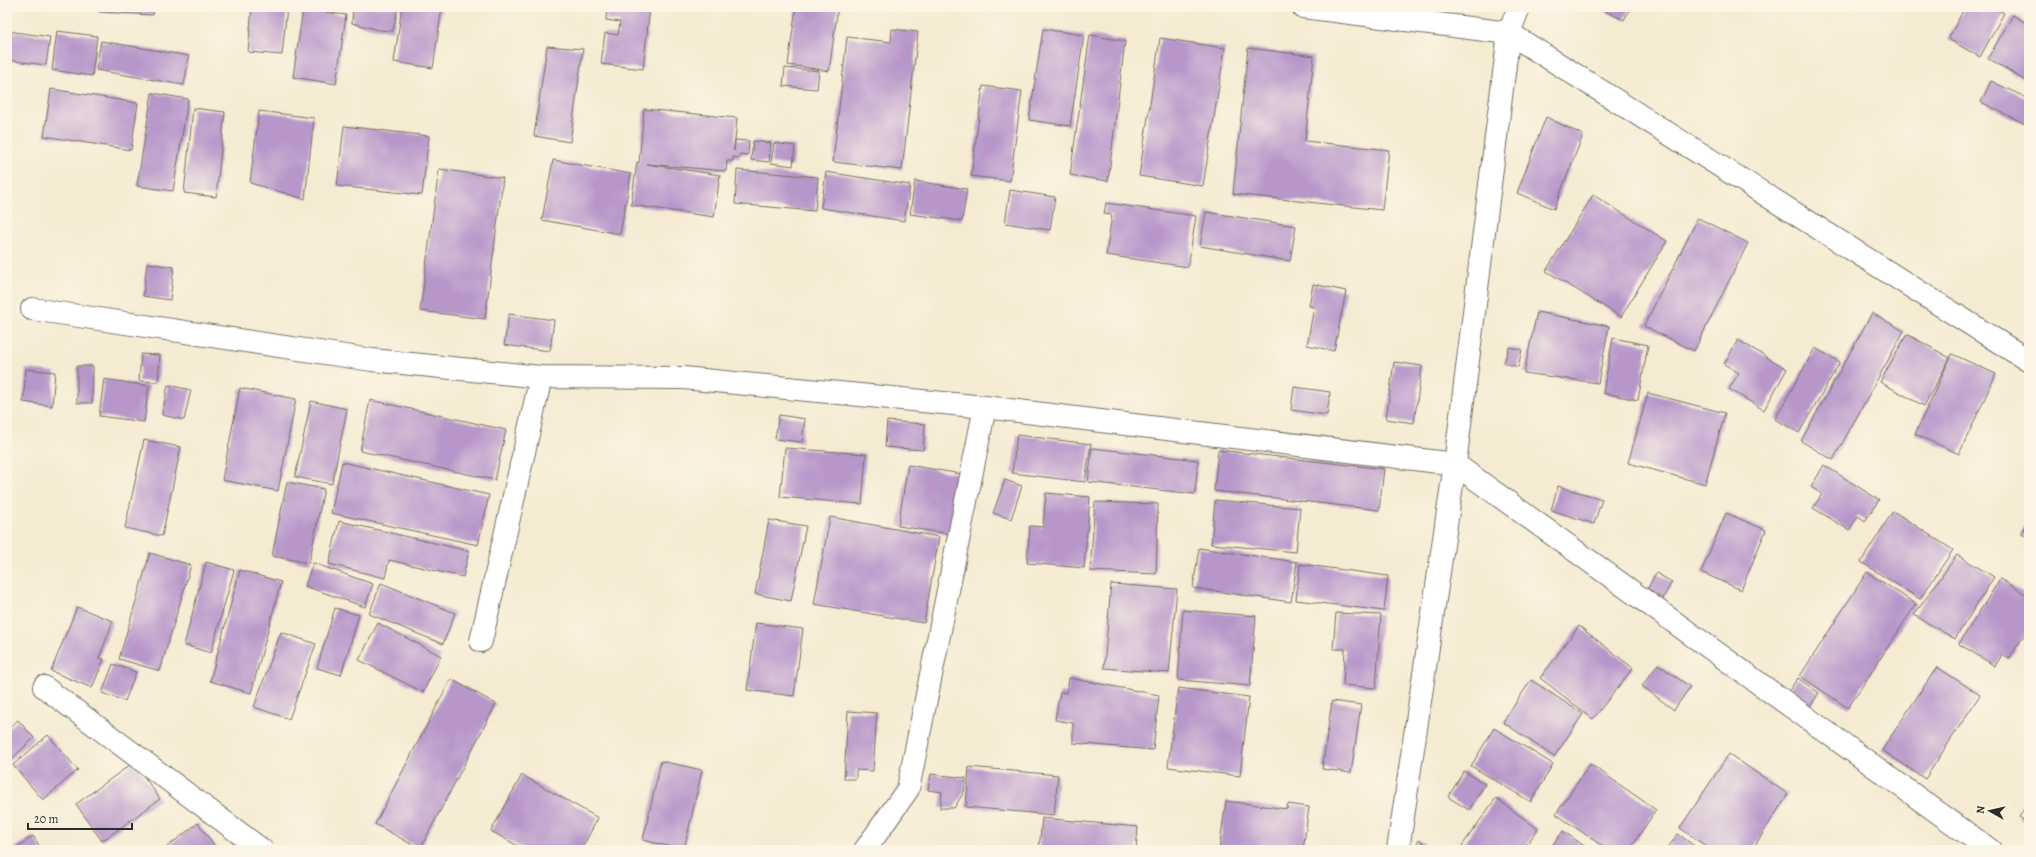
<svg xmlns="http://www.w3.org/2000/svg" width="2036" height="857" font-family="Alegreya,serif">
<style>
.building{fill:#b797ca}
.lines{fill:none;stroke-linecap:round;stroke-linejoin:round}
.street-casing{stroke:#726e65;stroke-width:24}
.street{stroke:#fff;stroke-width:22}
</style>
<rect width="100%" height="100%" fill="#fcf5e5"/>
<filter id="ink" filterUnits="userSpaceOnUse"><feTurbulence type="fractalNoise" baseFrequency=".025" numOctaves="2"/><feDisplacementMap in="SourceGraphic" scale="8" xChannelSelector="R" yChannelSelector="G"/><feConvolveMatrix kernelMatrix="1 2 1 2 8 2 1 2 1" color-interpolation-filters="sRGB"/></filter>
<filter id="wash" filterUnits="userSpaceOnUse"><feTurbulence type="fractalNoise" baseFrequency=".012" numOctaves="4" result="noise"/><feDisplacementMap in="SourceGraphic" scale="16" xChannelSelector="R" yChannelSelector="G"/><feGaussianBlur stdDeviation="0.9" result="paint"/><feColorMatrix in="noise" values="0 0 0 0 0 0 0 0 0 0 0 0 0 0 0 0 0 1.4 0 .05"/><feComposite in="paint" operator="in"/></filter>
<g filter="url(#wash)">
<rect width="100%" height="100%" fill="#f5ebd2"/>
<g id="blocks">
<!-- building -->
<path class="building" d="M 100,7 L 154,7 L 153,15 L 99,12 Z
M 252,7 L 287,7 L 282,55 L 248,52 Z
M 353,7 L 398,7 L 393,31 L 379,30 L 352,23 Z
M 402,7 L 442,7 L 433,68 L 394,62 Z
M 607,7 L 650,7 L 643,69 L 601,64 L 605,33 L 618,35 L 620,22 L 606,20 Z
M 796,7 L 838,7 L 829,71 L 788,65 Z
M 1596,7 L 1631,7 L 1624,20 Z
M 1965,7 L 1993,7 L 2004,13 L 1980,57 L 1948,39 Z
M 303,9 L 346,15 L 336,84 L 293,77 Z
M 2013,15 L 2029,25 L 2029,76 L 2026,81 L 1988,58 Z
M 892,29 L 918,32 L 902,170 L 833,162 L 847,37 L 891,42 Z
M 1043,29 L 1084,35 L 1070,126 L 1029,120 Z
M 7,31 L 50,37 L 46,65 L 7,60 Z
M 57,31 L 97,36 L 92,76 L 52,70 Z
M 1090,35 L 1125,41 L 1108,181 L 1070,175 Z
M 1160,38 L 1225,48 L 1203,186 L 1139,176 Z
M 101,41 L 189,56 L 184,85 L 96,70 Z
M 547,46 L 583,49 L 570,142 L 534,136 Z
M 1248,48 L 1314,56 L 1305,141 L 1389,150 L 1382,210 L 1233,194 Z
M 785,68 L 819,71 L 817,89 L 783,86 Z
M 1991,81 L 2029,99 L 2029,126 L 1981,102 Z
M 983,86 L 1022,91 L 1010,181 L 971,176 Z
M 51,89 L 138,103 L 131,150 L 44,136 Z
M 152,93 L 188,99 L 173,191 L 137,186 Z
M 193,108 L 225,112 L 216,197 L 184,193 Z
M 644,109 L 737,118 L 734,151 L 735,140 L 749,141 L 748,155 L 740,154 L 740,158 L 733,157 L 733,161 L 727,161 L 726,171 L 647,164 L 720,175 L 714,217 L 631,205 L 637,162 L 639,163 Z
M 259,111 L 314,118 L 305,199 L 250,183 Z
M 1546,117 L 1583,135 L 1554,209 L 1517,193 Z
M 344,126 L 429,136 L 422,195 L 337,186 Z
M 753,141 L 771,143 L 769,162 L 751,160 Z
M 774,143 L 795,146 L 793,166 L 771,163 Z
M 553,160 L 631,174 L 620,234 L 542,220 Z
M 439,169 L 503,178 L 485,319 L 420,311 Z
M 737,170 L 818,177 L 815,211 L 735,204 Z
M 826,172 L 910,185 L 904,221 L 821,208 Z
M 915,181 L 967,189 L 962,221 L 910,214 Z
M 1010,190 L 1055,197 L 1050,230 L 1005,223 Z
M 1593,195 L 1667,241 L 1621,317 L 1546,271 Z
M 1106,203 L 1196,216 L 1188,267 L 1106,255 L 1112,215 L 1104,214 Z
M 1206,212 L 1296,226 L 1290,261 L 1200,246 Z
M 1698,218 L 1748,243 L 1694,351 L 1644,326 Z
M 147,263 L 174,267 L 170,300 L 143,296 Z
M 1313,284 L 1346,291 L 1334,351 L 1307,345 L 1314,307 L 1309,306 Z
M 1537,312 L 1609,326 L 1598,383 L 1524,373 Z
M 1872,313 L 1904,331 L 1833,460 L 1801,441 Z
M 509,314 L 554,320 L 550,351 L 504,345 Z
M 1907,334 L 1950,358 L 1924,406 L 1880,382 Z
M 1613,338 L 1648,345 L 1638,400 L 1603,393 Z
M 1738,340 L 1787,369 L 1764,410 L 1729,389 L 1739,373 L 1724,364 Z
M 1509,347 L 1522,350 L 1518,367 L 1504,363 Z
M 1815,348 L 1840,362 L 1799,433 L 1775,419 Z
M 141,354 L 160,355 L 158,382 L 139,381 Z
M 1952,354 L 1996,374 L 1959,454 L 1915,434 Z
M 1394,362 L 1422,366 L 1414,423 L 1386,419 Z
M 77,366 L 93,366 L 92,403 L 77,403 Z
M 26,369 L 55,372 L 52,406 L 23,402 Z
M 104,379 L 149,386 L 144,422 L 99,416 Z
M 168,385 L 191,390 L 184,420 L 162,415 Z
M 1294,387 L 1330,392 L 1327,415 L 1291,410 Z
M 240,388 L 296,399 L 278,491 L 222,480 Z
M 1648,393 L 1725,413 L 1705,484 L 1628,463 Z
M 370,400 L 506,430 L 495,480 L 360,451 Z
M 311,401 L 347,409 L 332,484 L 295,477 Z
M 779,415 L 805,419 L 802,442 L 775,439 Z
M 887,421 L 925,424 L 923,450 L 885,447 Z
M 1017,435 L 1091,444 L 1085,482 L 1012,473 Z
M 144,440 L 181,447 L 162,536 L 125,528 Z
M 785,448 L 866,454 L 862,504 L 780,497 Z
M 1092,448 L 1198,460 L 1195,494 L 1088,482 Z
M 1218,450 L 1384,469 L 1379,510 L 1214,491 Z
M 342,462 L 489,495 L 478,545 L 331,513 Z
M 908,465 L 961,474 L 951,534 L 898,526 Z
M 1824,465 L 1879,500 L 1865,521 L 1858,516 L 1849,530 L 1813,508 L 1822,494 L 1811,487 Z
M 1005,480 L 1022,486 L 1011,519 L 993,513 Z
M 287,482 L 324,489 L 309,563 L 272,556 Z
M 1558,486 L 1602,499 L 1594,524 L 1551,510 Z
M 1046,493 L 1090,497 L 1084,568 L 1027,563 L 1030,526 L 1043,527 Z
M 1215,500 L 1300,508 L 1296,552 L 1211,544 Z
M 1095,502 L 1158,504 L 1156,574 L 1090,571 Z
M 1893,511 L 1953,550 L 1920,599 L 1861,562 Z
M 1726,513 L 1766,530 L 1741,590 L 1701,572 Z
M 2029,516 L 2029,537 L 2021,534 Z
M 830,517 L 939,537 L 924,623 L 814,604 Z
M 769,520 L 806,526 L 791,601 L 755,594 Z
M 339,521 L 469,551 L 463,577 L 389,560 L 385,578 L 329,564 Z
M 1199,548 L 1297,562 L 1291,602 L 1193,588 Z
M 150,553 L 191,565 L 160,671 L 119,659 Z
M 1957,555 L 1994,577 L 1955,639 L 1914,615 Z
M 206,562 L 234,570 L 211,653 L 184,645 Z
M 313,563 L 373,584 L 365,607 L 305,586 Z
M 1300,564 L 1388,576 L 1384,611 L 1296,600 Z
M 240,570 L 281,582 L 251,693 L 210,681 Z
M 1867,572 L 1916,604 L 1848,708 L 1800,676 Z
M 1656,573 L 1672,582 L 1660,604 L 1644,596 Z
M 2000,579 L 2029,596 L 2029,627 L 2009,659 L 2002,655 L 1995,666 L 1959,644 Z
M 381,583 L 455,613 L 443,644 L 369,614 Z
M 1111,584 L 1177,589 L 1169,673 L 1104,668 Z
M 77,607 L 113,621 L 99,658 L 104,659 L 92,688 L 51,671 Z
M 335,608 L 359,615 L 341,675 L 317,668 Z
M 1183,610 L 1256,616 L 1250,686 L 1178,680 Z
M 1336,613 L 1381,615 L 1376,688 L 1343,685 L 1345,649 L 1333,649 Z
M 378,623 L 441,656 L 423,692 L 359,660 Z
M 756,623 L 803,629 L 794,696 L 747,690 Z
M 1579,626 L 1633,668 L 1593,719 L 1540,678 Z
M 281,632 L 316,644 L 289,719 L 254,707 Z
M 113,664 L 136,672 L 125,701 L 102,693 Z
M 1658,664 L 1690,687 L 1674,710 L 1642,686 Z
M 1937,667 L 1980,695 L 1925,779 L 1882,750 Z
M 1069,678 L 1159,695 L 1153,750 L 1073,743 L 1073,723 L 1055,720 L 1060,692 L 1067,693 Z
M 1798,678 L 1819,693 L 1807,711 L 1785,696 Z
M 451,679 L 496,704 L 420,849 L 375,824 Z
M 1531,680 L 1583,714 L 1554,757 L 1503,722 Z
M 1178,688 L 1249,697 L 1240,776 L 1168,767 Z
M 1332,701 L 1361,705 L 1351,773 L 1322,769 Z
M 848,711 L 877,713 L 873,771 L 856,770 L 856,779 L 844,779 Z
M 18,720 L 34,738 L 7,763 L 7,730 Z
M 1494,728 L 1553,764 L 1531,802 L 1471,766 Z
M 48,735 L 78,770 L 43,800 L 13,765 Z
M 1729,754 L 1788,794 L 1752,850 L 1712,850 L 1680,828 Z
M 661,761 L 702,770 L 684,850 L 643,840 Z
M 134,762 L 160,799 L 102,841 L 76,804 Z
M 1590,764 L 1656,810 L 1629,850 L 1608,850 L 1556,814 Z
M 969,767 L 1058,775 L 1054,815 L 966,807 Z
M 1464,771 L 1485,784 L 1469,810 L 1448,797 Z
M 931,774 L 966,778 L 964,792 L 954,808 L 940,808 L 942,792 L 928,790 Z
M 522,775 L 598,818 L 581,850 L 525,850 L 491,831 Z
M 1496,798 L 1538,829 L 1523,850 L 1459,850 Z
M 1226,801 L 1287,809 L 1288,804 L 1309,807 L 1303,850 L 1219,850 Z
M 2029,801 L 2029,824 L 2019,817 Z
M 1042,818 L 1138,827 L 1136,850 L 1039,850 Z
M 198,823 L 218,850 L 163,850 Z
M 1563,831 L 1590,850 L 1549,850 Z
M 1678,834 L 1700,850 L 1666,850 Z
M 33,836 L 42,850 L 12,850 Z
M 1419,840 L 1435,850 L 1413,850 Z"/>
</g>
</g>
<g filter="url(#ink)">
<use href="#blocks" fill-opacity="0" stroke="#726e65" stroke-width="1"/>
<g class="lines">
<!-- street casing -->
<g class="street-casing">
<path id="street" d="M 1303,7 L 1509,33 L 2029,361
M 32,309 L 372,360 L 541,377 L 683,378 L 985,407 L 1455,464 L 1990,850
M 481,641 L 541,377
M 44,687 L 262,850
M 865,850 L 908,789 L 985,407
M 1398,850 L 1455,464 L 1509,33 L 1519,7"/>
</g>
<!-- street -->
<use href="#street" class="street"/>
</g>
</g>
<!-- margin -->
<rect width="2036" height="857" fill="none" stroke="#fcf5e5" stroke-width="24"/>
<!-- north arrow -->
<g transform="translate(1990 811) rotate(278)" stroke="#fcf5e5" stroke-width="3" paint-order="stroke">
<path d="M0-3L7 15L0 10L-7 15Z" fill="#2b2b2b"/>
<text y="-6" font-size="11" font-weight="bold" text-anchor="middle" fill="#2b2b2b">N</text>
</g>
<!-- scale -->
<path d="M28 823v6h104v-6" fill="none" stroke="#2b2b2b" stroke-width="2"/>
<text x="34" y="823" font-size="12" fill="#2b2b2b" stroke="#fcf5e5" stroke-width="3" paint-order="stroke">20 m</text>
</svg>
